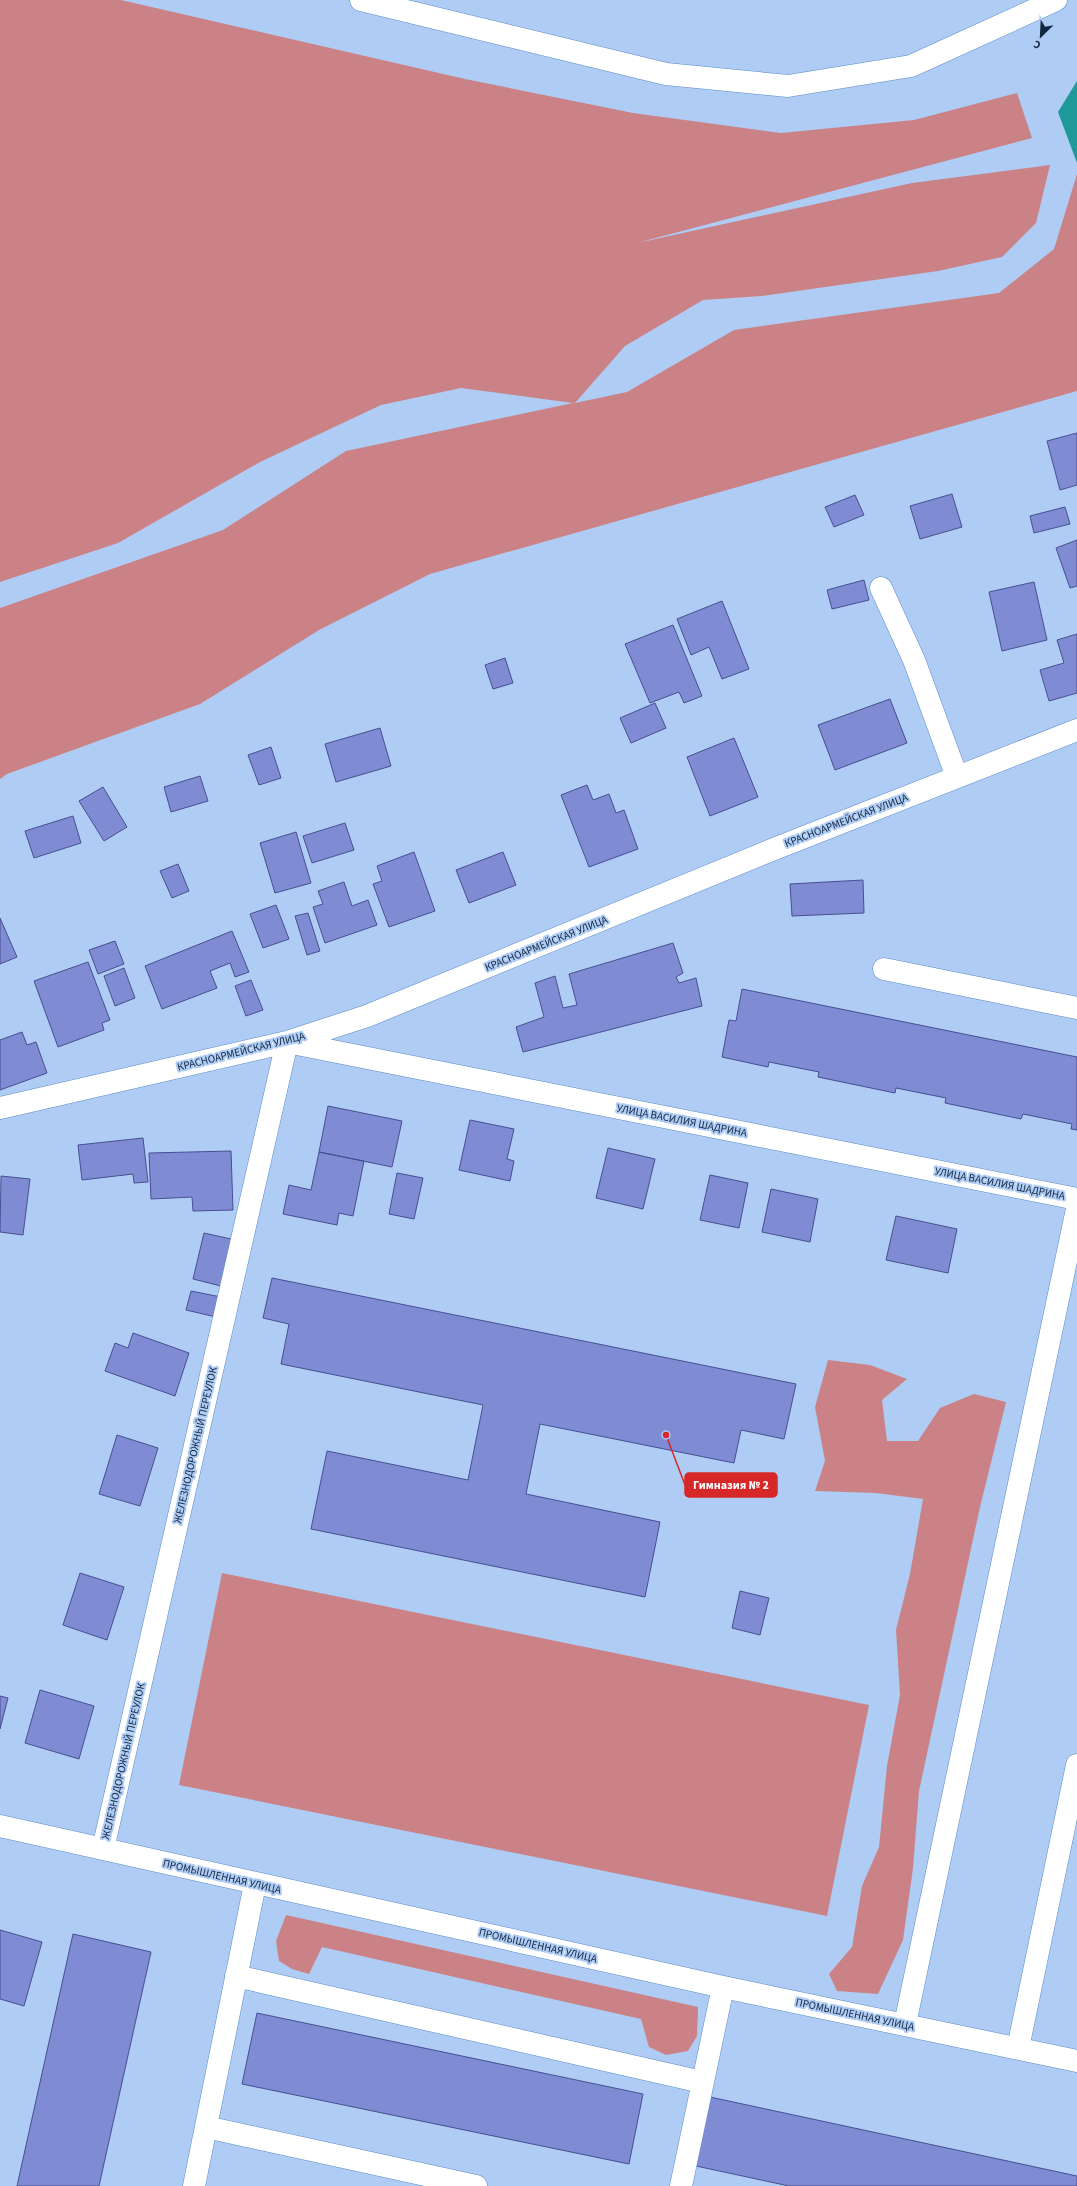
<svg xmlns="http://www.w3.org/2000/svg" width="1077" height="2186" font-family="'Source Sans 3',sans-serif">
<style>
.green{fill:#cb8286}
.water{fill:#1e999a}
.building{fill:#7f8bd2;stroke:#474f91}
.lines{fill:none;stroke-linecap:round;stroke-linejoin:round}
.minor-casing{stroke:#5b8ac8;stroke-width:23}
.minor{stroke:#fff;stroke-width:22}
.labels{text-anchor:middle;stroke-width:4;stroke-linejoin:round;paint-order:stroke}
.street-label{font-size:11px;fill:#142741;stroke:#afccf4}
.leader{fill:none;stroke:#d62828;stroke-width:1.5}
.callout-dot{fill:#d62828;stroke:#afccf4;stroke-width:1.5}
.callout{fill:#d62828;stroke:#d62828;stroke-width:1.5}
.callout-label{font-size:12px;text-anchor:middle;font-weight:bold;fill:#fff}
</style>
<rect width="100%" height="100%" fill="#afccf4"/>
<!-- green -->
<path class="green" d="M 0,0 L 121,0 L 465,79 L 633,113 L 781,133 L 914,120 L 1017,93 L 1032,138 L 637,243 L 912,183 L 1050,165 L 1036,223 L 1002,257 L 938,271 L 762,296 L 703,300 L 625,346 L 575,403 L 627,392 L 734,330 L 999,293 L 1054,249 L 1077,174 L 1077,391 L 430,574 L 319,630 L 200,704 L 7,774 L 0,779 L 0,608 L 223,530 L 346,451 L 573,403 L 461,388 L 381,405 L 260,462 L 118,543 L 0,582 Z
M 828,1360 L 870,1365 L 907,1379 L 882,1400 L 887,1441 L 918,1441 L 940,1408 L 974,1394 L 1006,1402 L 980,1507 L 919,1791 L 913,1868 L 903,1940 L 878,1994 L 837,1991 L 829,1974 L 852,1947 L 862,1886 L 879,1847 L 887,1766 L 900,1695 L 896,1630 L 910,1574 L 923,1499 L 876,1493 L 815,1491 L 825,1461 L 815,1407 Z
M 222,1573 L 869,1705 L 827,1916 L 179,1785 Z
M 286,1915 L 698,2007 L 697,2036 L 688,2051 L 666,2055 L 649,2047 L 641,2019 L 322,1947 L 309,1974 L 292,1969 L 279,1961 L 276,1941 Z"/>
<!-- water -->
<path class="water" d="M 1077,81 L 1077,163 L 1058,112 Z"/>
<!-- building -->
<path class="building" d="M 1077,433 L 1077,485 L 1060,490 L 1047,441 Z
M 952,494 L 962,527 L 920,539 L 910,506 Z
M 855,495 L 864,515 L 834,527 L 825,507 Z
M 1065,507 L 1070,524 L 1034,533 L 1030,516 Z
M 1077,540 L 1077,586 L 1070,588 L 1056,548 Z
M 864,580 L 869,600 L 832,609 L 827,590 Z
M 1034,582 L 1047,640 L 1002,651 L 989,592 Z
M 722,601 L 749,669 L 722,679 L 709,647 L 691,655 L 677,619 Z
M 673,625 L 702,696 L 684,703 L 679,692 L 650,703 L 625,644 Z
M 1077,634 L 1077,693 L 1049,701 L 1040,670 L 1064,663 L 1057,640 Z
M 505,658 L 513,683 L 493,689 L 485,665 Z
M 890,699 L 907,743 L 835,770 L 818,725 Z
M 655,703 L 666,728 L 631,743 L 620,718 Z
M 380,728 L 391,766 L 336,782 L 325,744 Z
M 734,738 L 758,797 L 710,816 L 687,757 Z
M 271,747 L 281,778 L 259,785 L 248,755 Z
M 200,776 L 208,801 L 171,812 L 164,787 Z
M 587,785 L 593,800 L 609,794 L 616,813 L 624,810 L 638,849 L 589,867 L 561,795 Z
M 103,787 L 127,827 L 104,841 L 79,801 Z
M 73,816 L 81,843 L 34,858 L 25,831 Z
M 345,823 L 354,850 L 312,863 L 303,836 Z
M 296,832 L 311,883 L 275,893 L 260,843 Z
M 414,852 L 435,911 L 389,927 L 373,884 L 382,881 L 377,866 Z
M 503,852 L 516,885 L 469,903 L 456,870 Z
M 178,864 L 189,891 L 172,898 L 160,871 Z
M 863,880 L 864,913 L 792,916 L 790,884 Z
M 344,882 L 352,906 L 368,900 L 377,925 L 325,943 L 313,907 L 323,904 L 318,891 Z
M 276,905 L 289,939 L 263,948 L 250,914 Z
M 308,913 L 320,951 L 307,955 L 295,916 Z
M 0,918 L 17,957 L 0,964 Z
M 232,931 L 249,972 L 235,977 L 230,963 L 210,971 L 217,988 L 162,1009 L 145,966 Z
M 115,941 L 124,964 L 98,974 L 89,950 Z
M 673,943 L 683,973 L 676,977 L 679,983 L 696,978 L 702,1006 L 523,1052 L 516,1027 L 544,1017 L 535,983 L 555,976 L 563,1008 L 577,1005 L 569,974 Z
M 88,962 L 110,1020 L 102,1023 L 104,1030 L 58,1047 L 34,981 Z
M 124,968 L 135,998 L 115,1006 L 104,976 Z
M 251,980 L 263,1010 L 246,1016 L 235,986 Z
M 742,989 L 1077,1057 L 1077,1130 L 1071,1129 L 1072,1124 L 1023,1114 L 1021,1119 L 945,1103 L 946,1098 L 896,1088 L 895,1093 L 818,1077 L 819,1072 L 769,1062 L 768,1067 L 722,1057 L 729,1020 L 736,1021 Z
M 22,1032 L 27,1045 L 36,1042 L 47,1073 L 0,1090 L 0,1040 Z
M 328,1106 L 402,1121 L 392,1167 L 319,1152 Z
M 470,1120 L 514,1129 L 507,1159 L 514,1161 L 510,1181 L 459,1170 Z
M 143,1138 L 148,1182 L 134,1183 L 133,1174 L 82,1180 L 78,1145 Z
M 608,1148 L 655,1159 L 643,1209 L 596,1198 Z
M 231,1151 L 233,1210 L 193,1211 L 192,1197 L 151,1199 L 149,1153 Z
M 319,1152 L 364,1161 L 353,1216 L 339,1213 L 337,1225 L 283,1214 L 289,1185 L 311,1190 Z
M 397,1173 L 423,1178 L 414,1219 L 389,1214 Z
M 710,1175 L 748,1183 L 739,1228 L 700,1220 Z
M 1,1176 L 30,1179 L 23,1235 L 0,1232 Z
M 771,1189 L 818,1199 L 810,1242 L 762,1232 Z
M 896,1216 L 957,1229 L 948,1273 L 886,1260 Z
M 204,1233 L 231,1239 L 221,1286 L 193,1279 Z
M 272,1278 L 796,1384 L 784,1439 L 741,1430 L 734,1463 L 540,1424 L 526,1494 L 660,1522 L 645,1597 L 311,1529 L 327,1451 L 468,1480 L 483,1405 L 281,1364 L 289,1324 L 263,1318 Z
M 191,1291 L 221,1297 L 216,1317 L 186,1310 Z
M 133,1333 L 189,1353 L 175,1396 L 105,1371 L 115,1343 L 128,1348 Z
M 117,1435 L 158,1448 L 140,1506 L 99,1494 Z
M 80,1573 L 124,1587 L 107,1640 L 63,1625 Z
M 740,1591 L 769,1598 L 760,1635 L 732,1628 Z
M 40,1690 L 94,1706 L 79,1759 L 25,1743 Z
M 0,1696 L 8,1698 L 0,1729 Z
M 0,1930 L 42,1942 L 24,2006 L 0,1999 Z
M 73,1934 L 151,1952 L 99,2186 L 17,2186 Z
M 257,2013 L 643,2094 L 629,2164 L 242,2084 Z
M 710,2097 L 1077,2176 L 1077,2186 L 789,2186 L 696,2166 Z"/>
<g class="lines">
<!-- minor casing -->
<g class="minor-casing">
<path id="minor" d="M 361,0 L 666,74 L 788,86 L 911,66 L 1056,0
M 881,588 L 914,660 L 957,777
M 884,969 L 1077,1008
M 0,1108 L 287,1042 L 367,1016 L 774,849 L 1077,730
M 0,1826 L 723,1987 L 1077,2061
M 103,1849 L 287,1042 L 1077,1199
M 236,1976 L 702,2082
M 905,2024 L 1077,1209
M 1018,2048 L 1077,1765
M 206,2127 L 476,2186
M 194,2186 L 255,1884
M 681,2186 L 723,1987"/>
</g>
<!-- minor -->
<use href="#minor" class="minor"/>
</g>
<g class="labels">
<!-- street labels -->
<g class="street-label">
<text transform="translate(846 820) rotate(-21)" y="4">КРАСНОАРМЕЙСКАЯ УЛИЦА</text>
<text transform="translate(546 943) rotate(-22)" y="4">КРАСНОАРМЕЙСКАЯ УЛИЦА</text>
<text transform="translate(241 1051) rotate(-14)" y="4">КРАСНОАРМЕЙСКАЯ УЛИЦА</text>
<text transform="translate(682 1120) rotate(11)" y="4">УЛИЦА ВАСИЛИЯ ШАДРИНА</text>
<text transform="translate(1000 1183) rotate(11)" y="4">УЛИЦА ВАСИЛИЯ ШАДРИНА</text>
<text transform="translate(195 1445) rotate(-77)" y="4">ЖЕЛЕЗНОДОРОЖНЫЙ ПЕРЕУЛОК</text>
<text transform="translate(123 1761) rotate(-77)" y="4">ЖЕЛЕЗНОДОРОЖНЫЙ ПЕРЕУЛОК</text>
<text transform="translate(222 1876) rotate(13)" y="4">ПРОМЫШЛЕННАЯ УЛИЦА</text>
<text transform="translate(538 1945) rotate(13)" y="4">ПРОМЫШЛЕННАЯ УЛИЦА</text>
<text transform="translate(855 2014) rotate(12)" y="4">ПРОМЫШЛЕННАЯ УЛИЦА</text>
</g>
</g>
<!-- callouts -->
<path class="leader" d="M666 1435L685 1485"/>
<circle class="callout-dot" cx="666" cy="1435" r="4"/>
<rect class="callout" x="685" y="1473" width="92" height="24" rx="4"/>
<g class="callout-label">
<text x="731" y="1489">Гимназия № 2</text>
</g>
<!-- north arrow -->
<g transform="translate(1041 36) rotate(204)" stroke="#afccf4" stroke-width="3" paint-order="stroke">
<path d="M0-3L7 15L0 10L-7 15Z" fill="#142741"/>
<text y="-6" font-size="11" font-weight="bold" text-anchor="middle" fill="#142741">С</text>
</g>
</svg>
